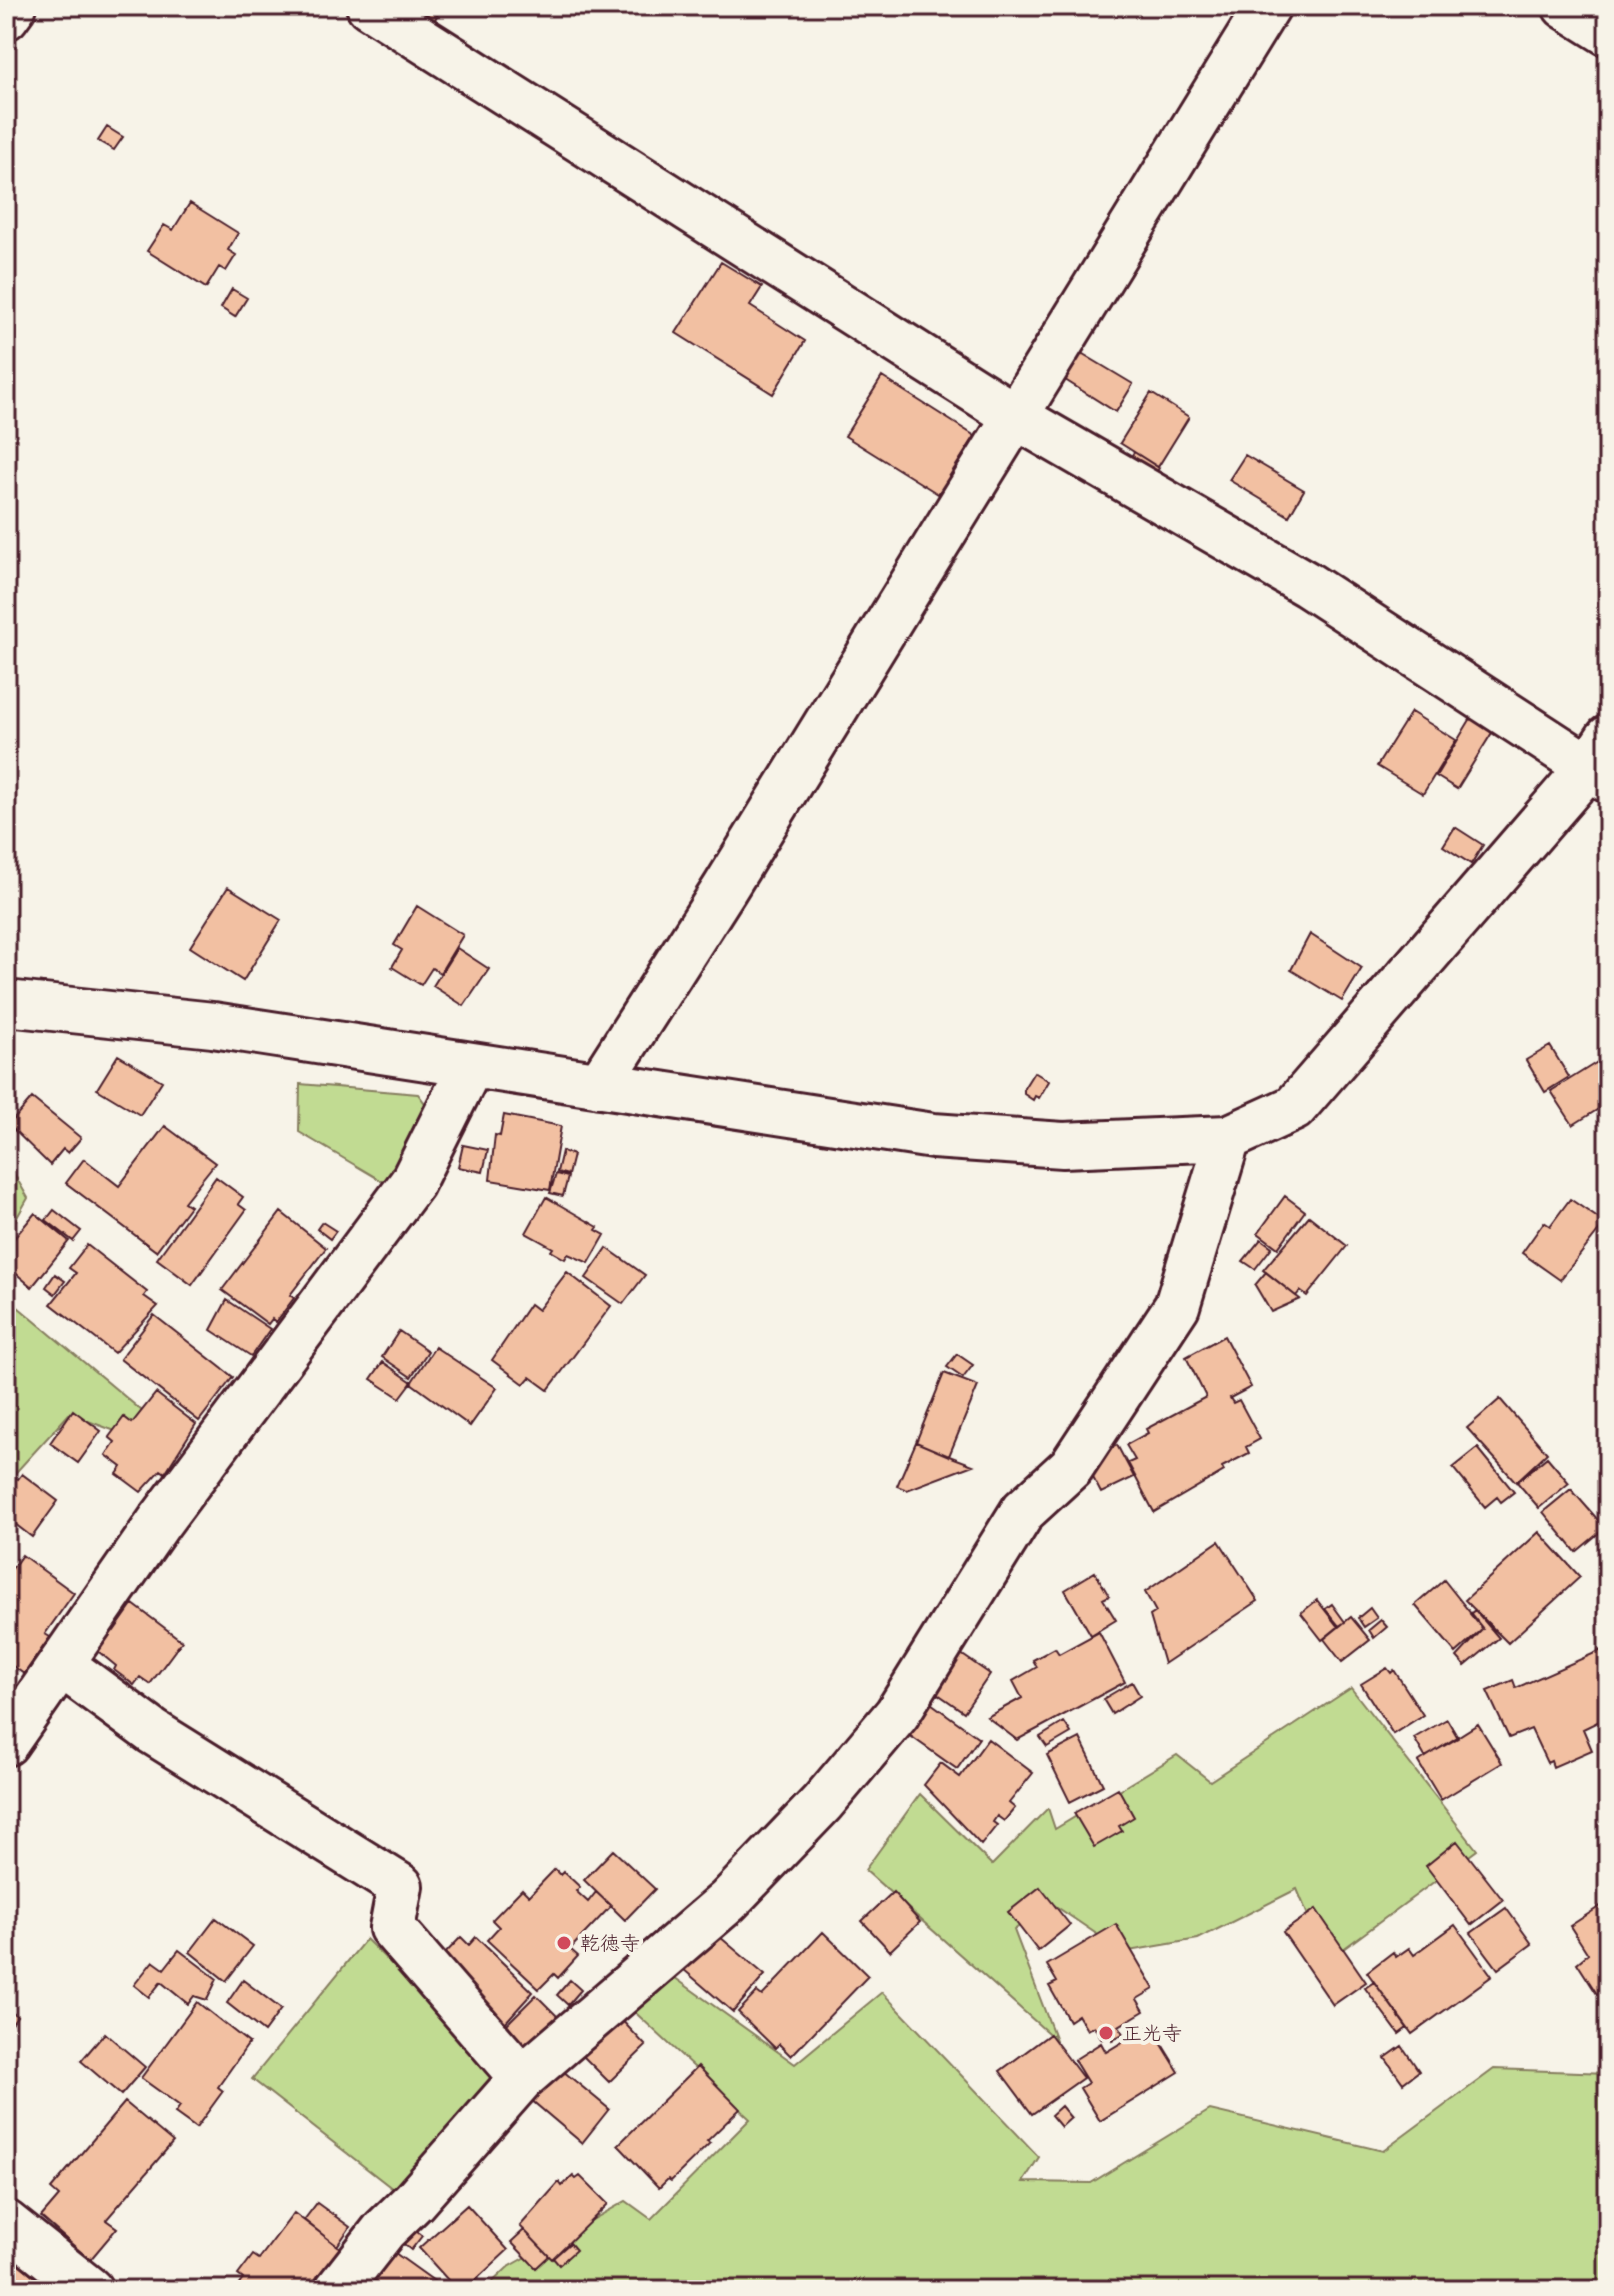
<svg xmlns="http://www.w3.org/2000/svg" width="1614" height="2296" font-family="'Balsamiq Sans','Klee One',sans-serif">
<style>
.green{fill:#c1db92;stroke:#867d5e;stroke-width:2}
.building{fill:#f2c0a2;stroke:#4a1f2b;stroke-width:2}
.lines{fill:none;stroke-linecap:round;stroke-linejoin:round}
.minor-casing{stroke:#4a1f2b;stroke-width:50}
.minor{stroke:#f7f3e8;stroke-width:44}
.poi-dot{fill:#d1495b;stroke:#f7f3e8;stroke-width:3}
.labels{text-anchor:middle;stroke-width:8;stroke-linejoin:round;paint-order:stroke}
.poi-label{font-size:20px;fill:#4a1f2b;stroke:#f7f3e8;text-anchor:start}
</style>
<rect width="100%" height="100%" fill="#f7f3e8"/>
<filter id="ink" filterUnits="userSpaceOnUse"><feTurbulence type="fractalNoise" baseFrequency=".0125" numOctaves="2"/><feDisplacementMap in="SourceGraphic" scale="16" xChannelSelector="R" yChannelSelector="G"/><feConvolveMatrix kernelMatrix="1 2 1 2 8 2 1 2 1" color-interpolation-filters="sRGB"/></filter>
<g filter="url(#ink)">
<!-- green -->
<path class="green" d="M 300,1084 L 418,1094 L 433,1114 L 387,1184 L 299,1132 Z
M 6,1160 L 28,1198 L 6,1237 Z
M 6,1297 L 142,1411 L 126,1435 L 69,1414 L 9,1480 Z
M 1351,1688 L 1477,1850 L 1327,1961 L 1297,1889 L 1198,1939 L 1123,1952 L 1051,1903 L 1014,1930 L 1056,2040 L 865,1870 L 920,1794 L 992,1865 L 1048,1808 L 1055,1829 L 1177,1755 L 1210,1781 Z
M 366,1939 L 499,2070 L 417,2171 L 393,2189 L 252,2079 Z
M 664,1970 L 795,2064 L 882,1992 L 1039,2157 L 1023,2182 L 1091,2183 L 1210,2110 L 1383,2151 L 1494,2069 L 1608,2073 L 1608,2290 L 484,2290 L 507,2268 L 626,2201 L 651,2219 L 750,2119 L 626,2004 Z"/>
<!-- building -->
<path class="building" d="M 403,6 L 443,6 L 432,24 Z
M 107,127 L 123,137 L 114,150 L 98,141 Z
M 190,203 L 238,233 L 228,250 L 236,255 L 226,271 L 219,267 L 206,288 L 147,251 L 164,225 L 173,230 Z
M 721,262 L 762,287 L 750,306 L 805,341 L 773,394 L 676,333 Z
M 232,289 L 247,298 L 235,317 L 221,308 Z
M 1078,351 L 1133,384 L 1116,412 L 1062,378 Z
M 882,377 L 975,436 L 938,494 L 845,436 Z
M 1151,393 L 1189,417 L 1158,467 L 1120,443 Z
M 1134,452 L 1159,468 L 1151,480 L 1127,464 Z
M 1245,455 L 1304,490 L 1289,516 L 1229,480 Z
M 1411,712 L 1456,740 L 1423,794 L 1377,766 Z
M 1471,718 L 1493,731 L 1457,789 L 1436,776 Z
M 1455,827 L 1483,845 L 1471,864 L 1443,846 Z
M 228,887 L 281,920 L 243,981 L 190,947 Z
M 417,906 L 463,935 L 440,973 L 432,968 L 421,985 L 392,967 L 402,950 L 394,945 Z
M 1310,934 L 1362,968 L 1342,1001 L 1291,970 Z
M 457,948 L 489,969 L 464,1006 L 433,986 Z
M 1550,1046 L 1569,1077 L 1545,1092 L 1526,1060 Z
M 118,1055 L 162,1081 L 140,1115 L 97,1089 Z
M 1599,1061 L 1608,1075 L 1608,1103 L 1573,1125 L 1551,1091 Z
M 1034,1072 L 1049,1081 L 1039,1098 L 1035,1096 L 1033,1100 L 1024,1094 L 1024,1088 Z
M 32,1098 L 81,1138 L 68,1153 L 63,1149 L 50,1165 L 9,1125 Z
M 504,1115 L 561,1126 L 550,1190 L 490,1180 L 495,1135 L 500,1136 Z
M 165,1126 L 215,1163 L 184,1202 L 190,1206 L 156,1251 L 66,1183 L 84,1159 L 119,1186 Z
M 463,1145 L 488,1150 L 483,1172 L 458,1167 Z
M 562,1151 L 573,1155 L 568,1175 L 557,1172 Z
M 556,1174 L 568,1177 L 563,1196 L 550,1193 Z
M 216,1177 L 243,1197 L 238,1204 L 246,1210 L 192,1285 L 157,1259 Z
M 1285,1196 L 1305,1211 L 1278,1248 L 1258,1233 Z
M 546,1197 L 598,1227 L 596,1230 L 605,1235 L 589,1263 L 568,1254 L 565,1259 L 551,1251 L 553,1248 L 526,1233 Z
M 1570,1199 L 1605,1223 L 1560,1280 L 1522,1253 L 1544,1222 L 1550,1226 Z
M 54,1210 L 81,1231 L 73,1241 L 46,1220 Z
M 281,1212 L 326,1248 L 290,1295 L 294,1298 L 276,1322 L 272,1319 L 268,1324 L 222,1290 Z
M 35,1213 L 69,1241 L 32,1287 L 6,1265 L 6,1248 Z
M 1309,1216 L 1347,1246 L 1307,1296 L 1300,1291 L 1296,1296 L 1263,1270 Z
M 322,1222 L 336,1231 L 330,1239 L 317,1229 Z
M 1261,1239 L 1272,1247 L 1255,1269 L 1243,1261 Z
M 87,1245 L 147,1292 L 144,1296 L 158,1306 L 114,1353 L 51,1304 L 76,1273 L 69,1268 Z
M 607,1248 L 645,1275 L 623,1304 L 586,1278 Z
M 567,1272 L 611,1306 L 548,1390 L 530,1377 L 524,1384 L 492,1360 L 530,1304 L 538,1310 Z
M 1266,1272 L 1296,1296 L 1300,1299 L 1271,1312 L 1255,1285 Z
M 55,1274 L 65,1281 L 55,1294 L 46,1287 Z
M 227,1300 L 270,1329 L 251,1356 L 211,1330 Z
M 154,1315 L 233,1377 L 199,1421 L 120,1359 Z
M 399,1331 L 428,1351 L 411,1377 L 382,1357 Z
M 1224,1336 L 1251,1387 L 1230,1398 L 1233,1403 L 1239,1400 L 1260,1439 L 1246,1447 L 1249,1453 L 1222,1467 L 1224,1471 L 1154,1512 L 1128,1463 L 1135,1460 L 1126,1445 L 1148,1433 L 1146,1429 L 1206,1397 L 1186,1357 Z
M 435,1347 L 497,1388 L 470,1426 L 411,1383 Z
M 957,1354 L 973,1365 L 963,1378 L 947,1367 Z
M 383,1362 L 412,1382 L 400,1398 L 371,1379 Z
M 944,1373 L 978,1386 L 949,1456 L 916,1442 Z
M 156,1393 L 196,1424 L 165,1473 L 161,1470 L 141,1492 L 117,1474 L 122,1467 L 106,1455 L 115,1442 L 109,1437 L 124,1417 L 132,1423 Z
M 1500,1399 L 1547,1453 L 1516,1482 L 1467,1428 Z
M 73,1410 L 101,1431 L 78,1463 L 50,1443 Z
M 916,1442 L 949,1456 L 973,1465 L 907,1490 L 897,1486 Z
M 1117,1445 L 1134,1477 L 1101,1493 L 1085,1462 Z
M 1478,1448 L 1514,1492 L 1501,1502 L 1497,1497 L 1485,1507 L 1453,1468 Z
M 1547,1457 L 1569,1483 L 1539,1508 L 1517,1482 Z
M 6,1470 L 18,1479 L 22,1474 L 58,1501 L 32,1537 L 6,1517 Z
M 1571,1489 L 1605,1528 L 1576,1552 L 1543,1512 Z
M 1539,1532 L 1580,1577 L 1508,1643 L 1465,1600 Z
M 1219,1541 L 1258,1601 L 1164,1664 L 1150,1616 L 1156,1612 L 1145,1592 Z
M 22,1555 L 74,1593 L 45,1634 L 50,1637 L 24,1674 L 6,1661 L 6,1577 Z
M 1095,1572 L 1109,1596 L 1103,1599 L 1116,1620 L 1091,1635 L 1065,1590 Z
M 1444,1580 L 1483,1629 L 1456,1653 L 1415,1605 Z
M 1317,1600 L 1338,1627 L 1322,1640 L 1301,1613 Z
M 133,1604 L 182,1641 L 150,1684 L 140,1677 L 134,1685 L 114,1670 L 116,1666 L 93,1647 L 108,1627 L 114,1631 Z
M 1332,1604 L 1345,1622 L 1339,1626 L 1325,1609 Z
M 1370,1608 L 1377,1618 L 1364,1627 L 1358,1618 Z
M 1475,1610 L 1499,1638 L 1465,1666 L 1457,1657 L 1483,1629 L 1470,1614 Z
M 1351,1617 L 1370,1640 L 1342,1662 L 1324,1639 Z
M 1381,1620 L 1387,1627 L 1374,1638 L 1369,1630 Z
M 1099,1632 L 1125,1682 L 1017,1740 L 987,1717 L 1022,1698 L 1013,1681 L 1037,1667 L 1033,1660 L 1055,1648 L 1059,1654 Z
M 951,1647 L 990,1674 L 964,1712 L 925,1685 Z
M 1606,1648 L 1608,1717 L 1583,1729 L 1592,1750 L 1553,1767 L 1551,1761 L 1547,1763 L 1531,1729 L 1509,1738 L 1487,1691 L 1513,1680 L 1516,1688 Z
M 1387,1668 L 1391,1673 L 1394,1670 L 1423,1715 L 1393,1734 L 1361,1684 Z
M 1132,1682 L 1140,1696 L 1112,1714 L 1103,1699 Z
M 917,1693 L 979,1738 L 957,1769 L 895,1725 Z
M 1447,1719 L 1458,1738 L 1425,1757 L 1414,1738 Z
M 1064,1722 L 1071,1733 L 1047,1747 L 1040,1737 Z
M 1478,1724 L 1502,1763 L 1441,1800 L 1418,1762 Z
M 1080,1738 L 1103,1785 L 1070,1802 L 1047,1755 Z
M 988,1739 L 1033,1773 L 1009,1803 L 1015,1808 L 1004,1821 L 997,1816 L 993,1822 L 997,1825 L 981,1845 L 924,1785 L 941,1763 L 960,1777 Z
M 1118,1788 L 1134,1817 L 1119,1826 L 1122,1831 L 1094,1847 L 1074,1813 Z
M 1457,1841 L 1503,1900 L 1471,1925 L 1426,1866 Z
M 613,1850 L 655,1889 L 625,1920 L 584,1880 Z
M 555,1869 L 561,1875 L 564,1872 L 580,1887 L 576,1891 L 588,1902 L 596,1892 L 611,1906 L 570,1949 L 578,1956 L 558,1978 L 554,1974 L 539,1989 L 487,1940 L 499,1927 L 492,1920 L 522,1889 L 529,1896 Z
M 1040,1887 L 1070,1925 L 1038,1951 L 1008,1912 Z
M 893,1892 L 920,1922 L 890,1951 L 862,1921 Z
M 1608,1901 L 1608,1987 L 1597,1994 L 1577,1963 L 1588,1954 L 1570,1926 Z
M 1506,1908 L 1532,1944 L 1498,1969 L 1471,1933 Z
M 1316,1909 L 1366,1982 L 1333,2005 L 1283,1932 Z
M 216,1918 L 253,1946 L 226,1981 L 190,1952 Z
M 1116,1924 L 1154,1989 L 1137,1999 L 1144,2011 L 1119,2026 L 1123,2034 L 1112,2040 L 1110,2034 L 1102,2039 L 1094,2026 L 1087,2030 L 1078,2015 L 1069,2021 L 1049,1986 L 1057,1982 L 1047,1965 Z
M 1455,1925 L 1492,1976 L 1412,2034 L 1367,1972 L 1393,1952 L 1396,1957 L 1409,1948 L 1414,1955 Z
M 707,1926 L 765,1975 L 733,2012 L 676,1963 Z
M 823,1932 L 868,1976 L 791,2056 L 779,2044 L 775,2048 L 738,2012 L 757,1992 L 762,1996 Z
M 461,1937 L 469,1945 L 476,1937 L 533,1992 L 504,2024 L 438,1961 Z
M 179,1950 L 217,1979 L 207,2000 L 194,1996 L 188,2004 L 161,1982 L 149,1997 L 134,1985 L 153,1961 L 164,1969 Z
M 243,1980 L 281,2009 L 264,2032 L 227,2003 Z
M 570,1980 L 581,1990 L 568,2005 L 557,1995 Z
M 1374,1982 L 1407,2028 L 1399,2034 L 1365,1988 Z
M 536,1995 L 560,2019 L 530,2050 L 505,2026 Z
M 197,2002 L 249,2043 L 218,2087 L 223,2091 L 196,2128 L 175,2113 L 180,2106 L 141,2078 Z
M 6,2008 L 17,2016 L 6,2032 Z
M 617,2015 L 646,2046 L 609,2082 L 579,2052 Z
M 1150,2025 L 1179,2072 L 1100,2121 L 1080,2088 L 1088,2083 L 1074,2060 L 1101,2043 L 1106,2052 Z
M 105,2033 L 145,2067 L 121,2095 L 81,2061 Z
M 1050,2034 L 1083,2078 L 1032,2114 L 1000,2071 Z
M 1402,2046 L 1419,2071 L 1403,2083 L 1385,2058 Z
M 557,2066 L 609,2109 L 582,2143 L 530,2099 Z
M 698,2066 L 740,2109 L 707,2141 L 710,2143 L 671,2181 L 668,2179 L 659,2188 L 618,2145 Z
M 125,2102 L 173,2142 L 106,2220 L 117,2228 L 90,2260 L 41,2217 L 59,2196 L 51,2189 Z
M 1061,2106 L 1071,2118 L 1061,2127 L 1051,2115 Z
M 573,2176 L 576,2179 L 580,2176 L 608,2204 L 552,2259 L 520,2226 L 559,2182 L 562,2186 Z
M 317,2203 L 350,2227 L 337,2246 L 304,2220 Z
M 467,2205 L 508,2250 L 465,2290 L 457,2290 L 419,2248 Z
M 294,2213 L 348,2254 L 320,2290 L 235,2290 L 243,2279 L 238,2275 L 253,2255 L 259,2259 Z
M 405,2222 L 422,2236 L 411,2250 L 393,2235 Z
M 524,2230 L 549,2256 L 536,2268 L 511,2242 Z
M 570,2243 L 576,2250 L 559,2265 L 553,2258 Z
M 395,2253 L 441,2286 L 438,2290 L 385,2290 L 374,2282 Z
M 10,2257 L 49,2288 L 47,2290 L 6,2290 L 6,2263 Z"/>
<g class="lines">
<!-- minor casing -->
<g class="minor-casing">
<path id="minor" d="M 369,6 L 1015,416 L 1308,585 L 1608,780
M 1565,6 L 1608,33
M 6,17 L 14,6
M 6,1003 L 213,1025 L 933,1136 L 1063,1145 L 1228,1138 L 1294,1108 L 1588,768 L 1608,738
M 599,1085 L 725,888 L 1268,6
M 62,1665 L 153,1732 L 400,1886 L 392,1928 L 522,2078
M 6,1743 L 160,1521 L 412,1183 L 470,1067
M 6,2223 L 90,2290
M 337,2290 L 384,2230 L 414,2201 L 522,2078 L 728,1901 L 822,1803 L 897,1714 L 1023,1511 L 1071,1467 L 1177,1306 L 1228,1138"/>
</g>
<!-- minor -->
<use href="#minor" class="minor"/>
</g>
</g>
<!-- markers -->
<g class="poi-dot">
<circle cx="564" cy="1943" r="8"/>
<circle cx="1106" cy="2033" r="8"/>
</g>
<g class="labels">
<!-- poi labels -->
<g class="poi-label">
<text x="580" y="1950">乾徳寺</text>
<text x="1122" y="2040">正光寺</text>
</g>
</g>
<!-- margin -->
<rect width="1614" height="2296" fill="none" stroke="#f7f3e8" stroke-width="32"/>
<rect x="16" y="16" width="1582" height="2264" fill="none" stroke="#4a1f2b" stroke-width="3" filter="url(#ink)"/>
</svg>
